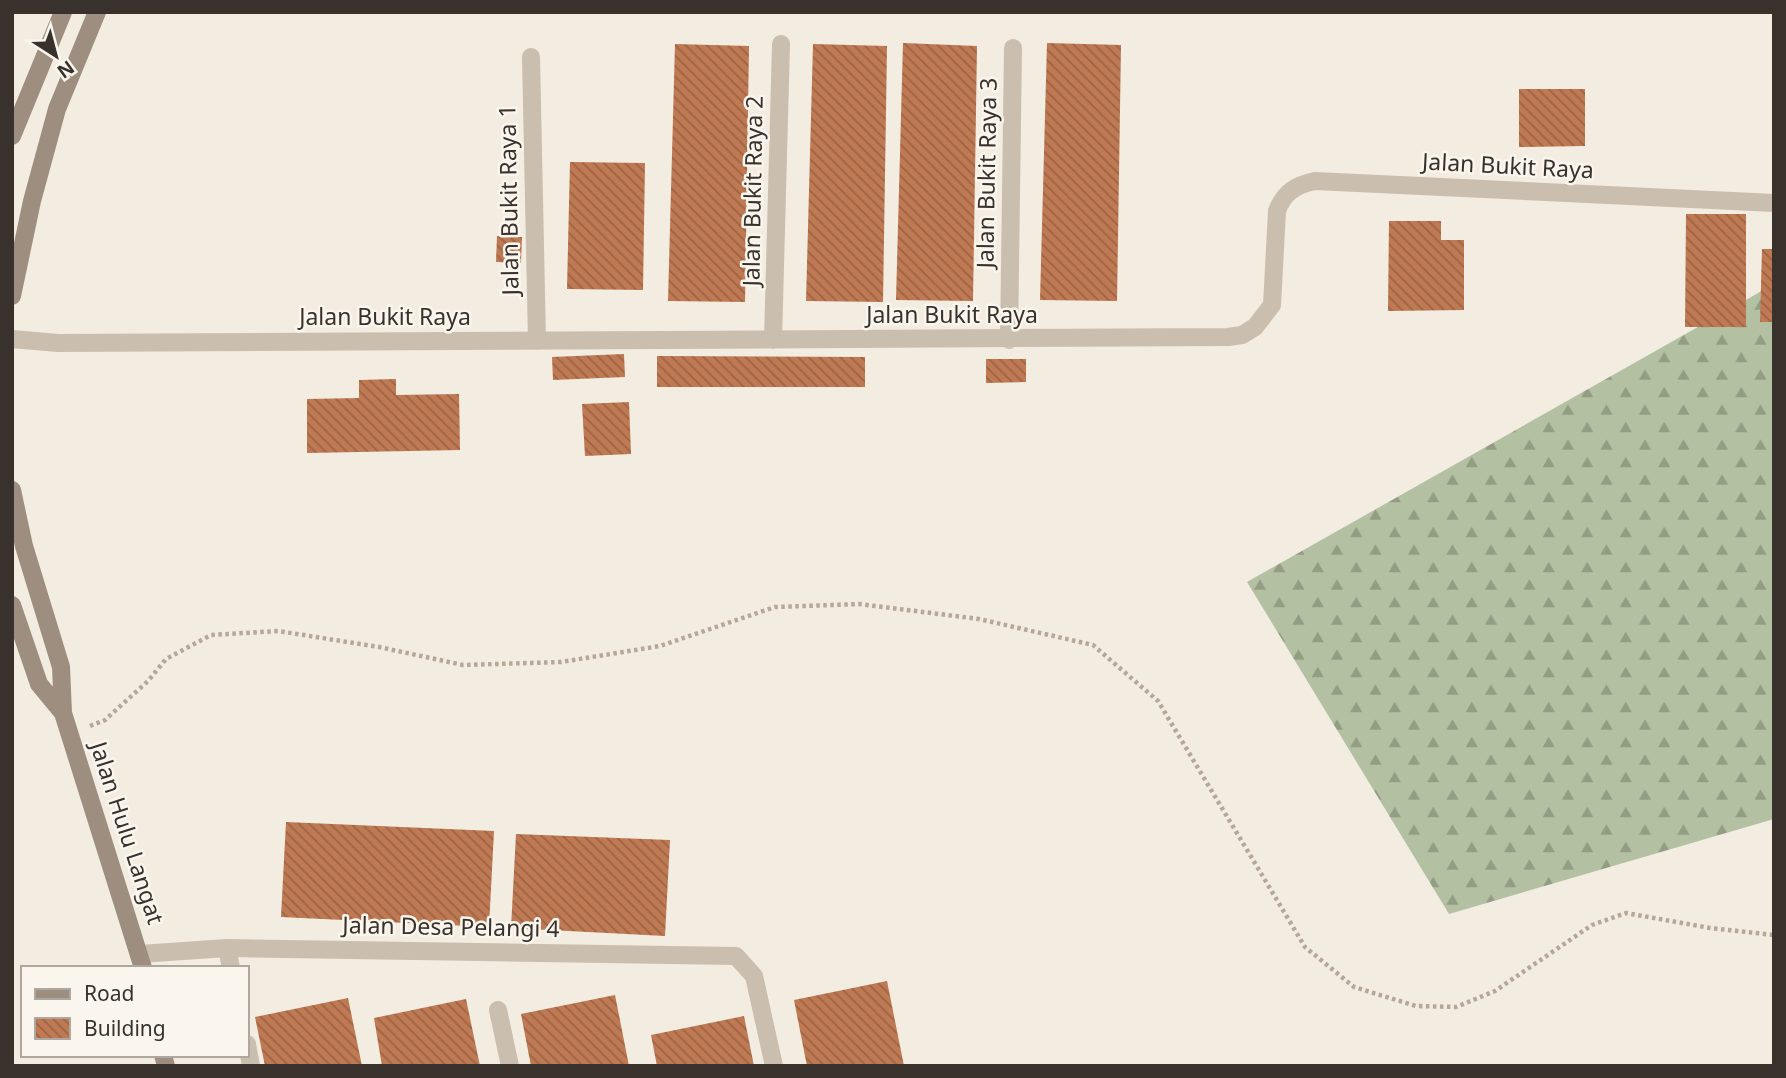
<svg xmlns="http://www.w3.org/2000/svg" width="1786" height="1078" font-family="'Noto Sans',sans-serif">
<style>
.forest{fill:url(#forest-firs)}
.building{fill:url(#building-back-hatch)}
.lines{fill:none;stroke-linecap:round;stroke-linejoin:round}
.path{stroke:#b6a898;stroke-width:4.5;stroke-dasharray:3.5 3.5;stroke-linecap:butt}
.minor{stroke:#cabeae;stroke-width:18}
.secondary{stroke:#9e8e7f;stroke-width:18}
.labels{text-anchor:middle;stroke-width:5;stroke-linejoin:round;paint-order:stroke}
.street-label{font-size:23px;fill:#39312c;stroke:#faf6ee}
</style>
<defs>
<pattern id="forest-firs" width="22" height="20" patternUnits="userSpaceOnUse" patternTransform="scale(1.75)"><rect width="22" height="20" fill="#b3c1a2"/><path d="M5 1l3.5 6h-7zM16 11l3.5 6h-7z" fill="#939d84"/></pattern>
<pattern id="building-back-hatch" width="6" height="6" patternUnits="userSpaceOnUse" patternTransform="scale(1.75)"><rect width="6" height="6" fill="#bf7953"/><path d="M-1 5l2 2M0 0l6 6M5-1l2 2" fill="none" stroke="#9c6445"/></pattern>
</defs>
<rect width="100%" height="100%" fill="#f2ece1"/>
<!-- forest -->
<path class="forest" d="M 1774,284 L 1774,819 L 1449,914 L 1247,582 Z"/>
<!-- building -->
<path class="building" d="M 903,43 L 977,46 L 973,301 L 896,300 Z
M 1047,43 L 1121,45 L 1117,301 L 1040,300 Z
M 675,44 L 749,46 L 745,302 L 668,301 Z
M 813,44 L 887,46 L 883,302 L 806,301 Z
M 1519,89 L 1585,89 L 1585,146 L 1519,147 Z
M 570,162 L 645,163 L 643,290 L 567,289 Z
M 1686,214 L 1746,214 L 1746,327 L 1685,327 Z
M 1389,221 L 1441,221 L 1441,240 L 1464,240 L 1464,310 L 1388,311 Z
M 497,236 L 522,237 L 521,263 L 496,262 Z
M 1762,249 L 1774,249 L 1774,322 L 1760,322 Z
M 624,354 L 625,377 L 553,380 L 552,357 Z
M 657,356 L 865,357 L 865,387 L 657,387 Z
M 986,359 L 1026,359 L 1026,382 L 986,383 Z
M 396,379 L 396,395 L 459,394 L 460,450 L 307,453 L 307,399 L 359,398 L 359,380 Z
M 629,402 L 631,454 L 585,456 L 582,404 Z
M 286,822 L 494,831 L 489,927 L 281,917 Z
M 516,834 L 670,840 L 665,936 L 511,928 Z
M 887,981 L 904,1066 L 807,1066 L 794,1000 Z
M 615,995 L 629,1066 L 531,1066 L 521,1014 Z
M 348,998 L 362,1066 L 265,1066 L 255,1017 Z
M 466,999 L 480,1066 L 382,1066 L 374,1018 Z
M 744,1016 L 754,1066 L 657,1066 L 651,1035 Z"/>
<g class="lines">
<!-- path -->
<path class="path" d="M 90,726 L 105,720 L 148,681 L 166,659 L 211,635 L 278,631 L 379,647 L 463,665 L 561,662 L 660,646 L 775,607 L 859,604 L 979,619 L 1093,645 L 1158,701 L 1305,947 L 1354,987 L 1416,1006 L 1456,1007 L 1495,991 L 1592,925 L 1626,913 L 1710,928 L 1774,935"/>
<!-- minor -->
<path class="minor" d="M 531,57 L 537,341
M 12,339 L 58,343 L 1228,337 L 1242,335 L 1255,327 L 1272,305 L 1277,211 C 1284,192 1296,185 1315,181 L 1774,203
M 773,340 L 781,44
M 1009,340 L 1013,48
M 227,948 L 231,968
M 140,954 L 227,948 L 736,956 L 754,976 L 774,1066
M 498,1010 L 510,1066
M 247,1044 L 251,1066"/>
<!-- secondary -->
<path class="secondary" d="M 12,136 L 63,12
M 12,296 L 32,201 L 57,109 L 97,12
M 12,490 L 24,546 L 61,667 L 63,713 L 143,968
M 12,605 L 39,684 L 63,713
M 163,1055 L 166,1066"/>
</g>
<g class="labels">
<!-- street labels -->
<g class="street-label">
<text transform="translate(1508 166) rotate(3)" y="8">Jalan Bukit Raya</text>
<text transform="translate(987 173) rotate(-89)" y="8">Jalan Bukit Raya 3</text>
<text transform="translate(753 191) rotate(-89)" y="8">Jalan Bukit Raya 2</text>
<text transform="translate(509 200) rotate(-91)" y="8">Jalan Bukit Raya 1</text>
<text x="952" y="323">Jalan Bukit Raya</text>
<text x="385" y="325">Jalan Bukit Raya</text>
<text transform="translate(127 833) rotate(72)" y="8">Jalan Hulu Langat</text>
<text transform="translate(451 927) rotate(1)" y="8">Jalan Desa Pelangi 4</text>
</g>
</g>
<!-- border -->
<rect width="1786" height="1078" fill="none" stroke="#39312c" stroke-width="28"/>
<!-- legend -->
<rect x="21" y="966" width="228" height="91" fill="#faf6ee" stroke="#ada7a0" stroke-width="2"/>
<rect x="35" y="989" width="35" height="10" fill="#9e8e7f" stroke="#ada7a0" stroke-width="2"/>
<text x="84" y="1001" font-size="21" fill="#39312c">Road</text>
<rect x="35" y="1018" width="35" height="21" fill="url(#building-back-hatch)" stroke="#ada7a0" stroke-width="2"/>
<text x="84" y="1036" font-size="21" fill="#39312c">Building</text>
<!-- north arrow -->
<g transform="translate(56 56) rotate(144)" stroke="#faf6ee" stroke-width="5" paint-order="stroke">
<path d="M0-5L12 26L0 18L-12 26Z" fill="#39312c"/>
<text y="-10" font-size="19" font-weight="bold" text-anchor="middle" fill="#39312c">N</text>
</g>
</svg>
